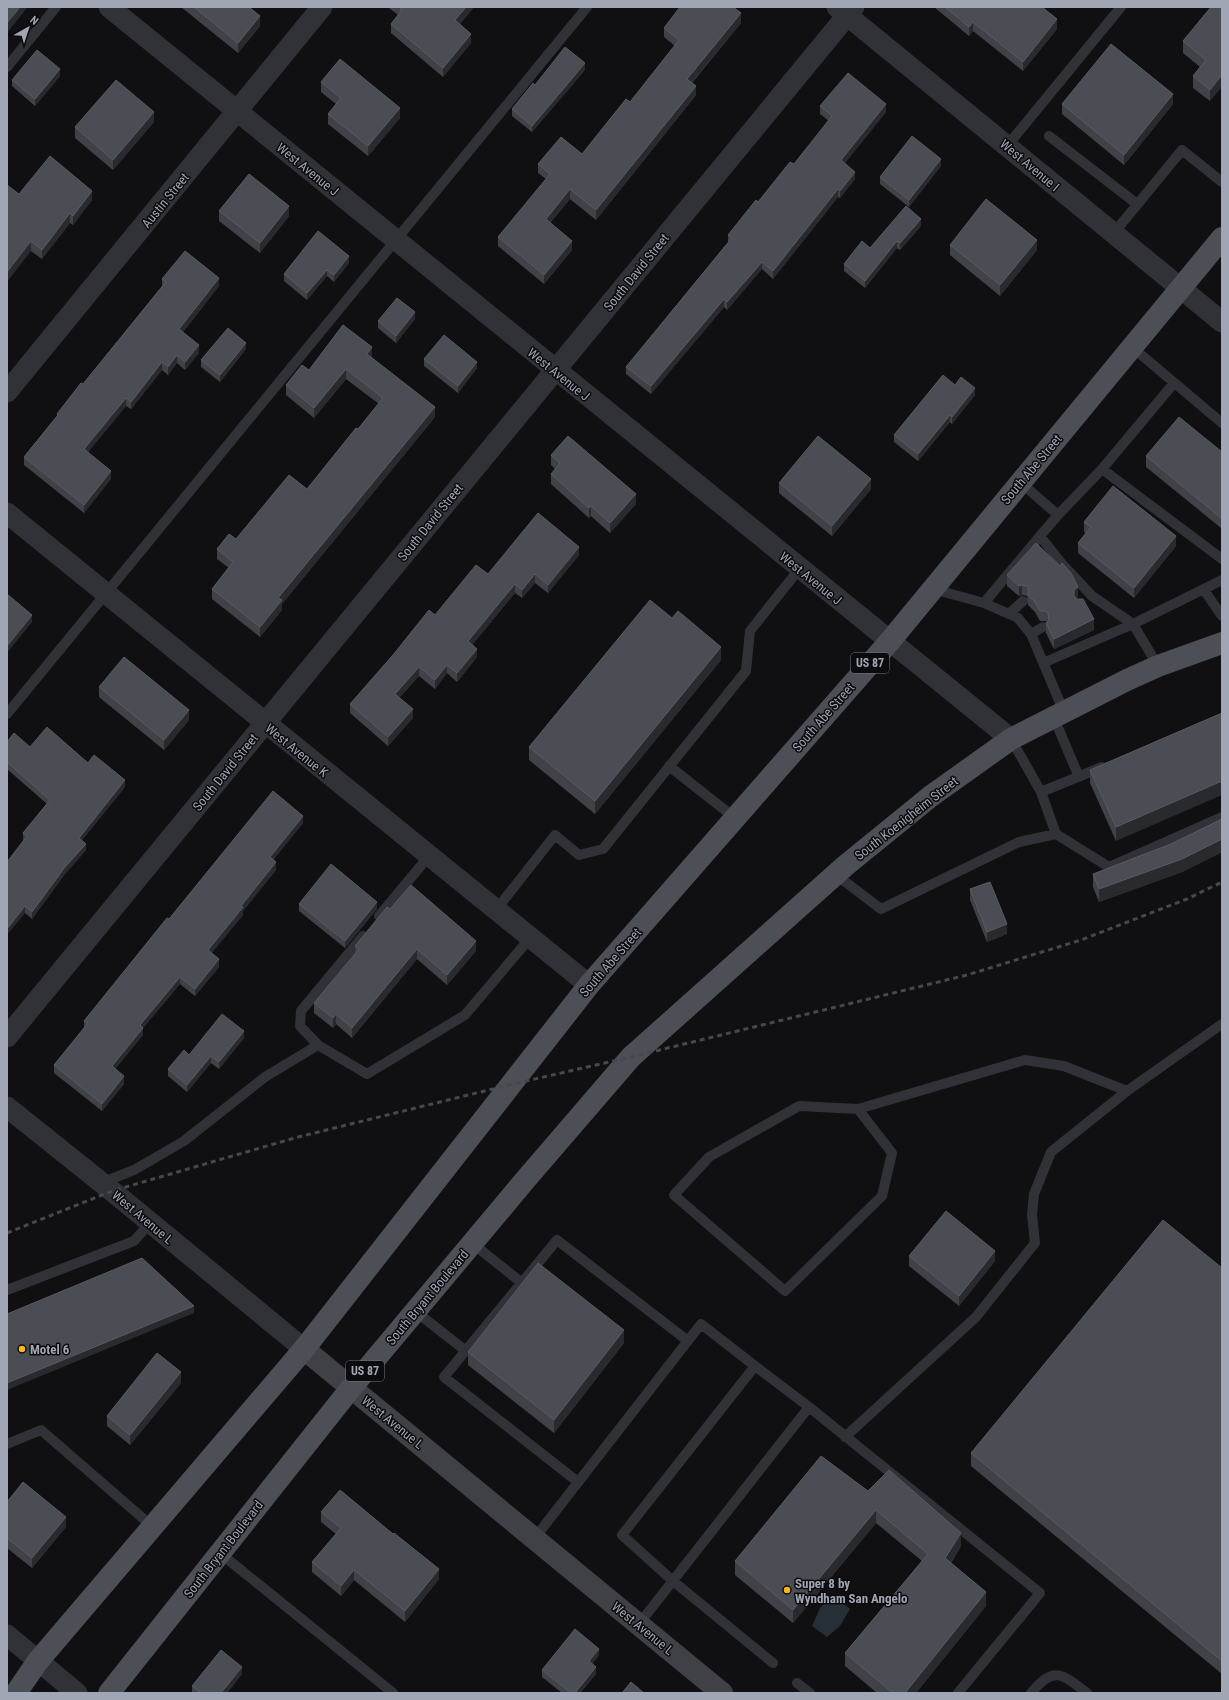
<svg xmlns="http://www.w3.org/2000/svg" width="1229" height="1700" font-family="'Roboto Condensed',sans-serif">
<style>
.water{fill:#262f36}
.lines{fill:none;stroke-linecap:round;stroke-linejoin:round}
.lane{stroke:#313237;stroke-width:10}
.street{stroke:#313237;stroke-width:21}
.secondary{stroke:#3f4147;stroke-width:22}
.primary{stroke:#4d4f56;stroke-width:22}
.rail{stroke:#46484e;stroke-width:3;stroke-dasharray:5 4;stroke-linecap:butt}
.wall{fill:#414248}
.shaded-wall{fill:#292a2e}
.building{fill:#4b4d54;stroke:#595b63}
.poi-dot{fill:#feb41c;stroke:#0b0b0d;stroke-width:1.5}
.labels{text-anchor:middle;stroke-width:3;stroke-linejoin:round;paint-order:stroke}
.shield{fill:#0b0b0d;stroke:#737882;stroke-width:1}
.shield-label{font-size:12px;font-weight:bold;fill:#a0a6b4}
.street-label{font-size:13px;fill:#a0a6b4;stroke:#0b0b0d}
.poi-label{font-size:13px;font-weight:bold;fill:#a0a6b4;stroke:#0b0b0d;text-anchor:start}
</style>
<rect width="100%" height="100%" fill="#101012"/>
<!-- water -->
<path class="water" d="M 833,1595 L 850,1609 L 840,1626 L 827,1637 L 812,1626 L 820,1608 Z"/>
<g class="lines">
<!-- lane -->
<path class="lane" d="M 7,67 L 56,7
M 1049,136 L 1137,204
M 1007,146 L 1121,7
M 1113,234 L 1182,150 L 1222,182
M 1132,347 L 1222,423
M 1102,469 L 1222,559
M 1020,482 L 1058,515 L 1102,469 L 1174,383
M 1058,515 L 1040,536 L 1063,565 L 1092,596 L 1133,624 L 1158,666
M 933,589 L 984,603 L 1018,618 L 1031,634 L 1064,712
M 1204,590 L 1222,616
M 984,603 L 1040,536
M 1009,614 L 1023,601
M 1031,634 L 1043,627
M 1043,663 L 1133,624 L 1222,580
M 7,714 L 587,7
M 1054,718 L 1079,777
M 669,766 L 735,818
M 1041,792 L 1102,767
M 1056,834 L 1109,867 L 1222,817
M 835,874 L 881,909 L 1019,842 L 1056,834 L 1041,792 L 1011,739
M 496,910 L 555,835 L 579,855 L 603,849 L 746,671 L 750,631 L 800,568
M 379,916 L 429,856
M 318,1045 L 300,1026 L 301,1011 L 363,936
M 858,1109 L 892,1153 L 882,1196 L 785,1291 L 674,1195 L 709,1157 L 799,1106 L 858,1109 L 1025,1060 L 1064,1066 L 1127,1091
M 101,1183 L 134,1170 L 184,1141 L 265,1077 L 318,1045 L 367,1074 L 465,1015 L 530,938
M 472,1243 L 522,1283
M 7,1290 L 134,1241 L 150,1223
M 415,1311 L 466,1351
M 845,1437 L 976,1317 L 1035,1243 L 1032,1215 L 1034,1194 L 1051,1152 L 1127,1091 L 1222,1024
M 7,1444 L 41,1430 L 153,1527
M 578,1482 L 444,1377 L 557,1240 L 688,1341
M 534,1539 L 701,1324 L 755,1366
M 220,1553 L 393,1693
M 639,1624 L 809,1407 L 1040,1593 L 958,1693
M 773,1663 L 673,1581 L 622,1535 L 755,1366 L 809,1407
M 797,1683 L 810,1693
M 1031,1693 C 1054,1665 1062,1674 1087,1693"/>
<!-- street -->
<path class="street" d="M 109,7 L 1011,739
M 837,7 L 1222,322
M 7,392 L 322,7
M 7,513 L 589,985
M 7,1037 L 854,7
M 7,1107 L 112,1191 L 304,1349
M 7,1635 L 77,1693"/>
<!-- secondary -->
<path class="secondary" d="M 304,1349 L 722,1693"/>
<!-- primary -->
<path class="primary" d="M 16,1693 L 38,1661 L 304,1349 L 589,985 L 890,641 L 1222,238
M 109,1693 L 351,1388 L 526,1179 L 631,1057 L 845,866 L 931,796 L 1011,739 L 1127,680 L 1158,666 L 1222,643"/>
<!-- rail -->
<path class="rail" d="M 7,1233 L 112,1191 L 298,1137 L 513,1084 L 631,1057 L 967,975 L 1081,940 L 1187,899 L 1222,882"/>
</g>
<!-- wall -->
<path class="wall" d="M 181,7 L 249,7 L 260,26 L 238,53 Z
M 389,7 L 474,7 L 460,24 L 471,43 L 443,77 L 391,33 L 391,24 L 398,15 L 389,8 Z
M 934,7 L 1042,7 L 1057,29 L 1023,71 L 973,31 L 969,36 Z
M 1211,7 L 1210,101 L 1193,88 L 1193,76 L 1200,67 L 1183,53 L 1183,41 Z
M 741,23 L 692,83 L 696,95 L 596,220 L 570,199 L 550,223 L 572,250 L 544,284 L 498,246 L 498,237 L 546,179 L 538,173 L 538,164 L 582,154 L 630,102 L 675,46 L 664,37 L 664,28 Z
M 585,70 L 532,132 L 512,116 L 512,109 L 535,85 Z
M 60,76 L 35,106 L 12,86 L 12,80 Z
M 321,82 L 400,118 L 368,156 L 328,124 L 328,114 L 336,104 L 321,92 Z
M 1062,104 L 1173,104 L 1124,165 L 1062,114 Z
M 820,106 L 886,112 L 845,163 L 855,179 L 840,198 L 838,197 L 773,279 L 762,269 L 727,310 L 724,307 L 651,394 L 626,374 L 626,367 L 728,242 L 728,235 L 758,202 L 794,164 L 829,121 L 820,114 Z
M 154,122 L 113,170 L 75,138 L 75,127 Z
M 941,166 L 909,207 L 880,184 L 880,177 Z
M 19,194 L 92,200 L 73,225 L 70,223 L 42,259 L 31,251 Z
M 219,211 L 289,216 L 260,253 L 219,221 Z
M 921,226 L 900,250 L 897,248 L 865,288 L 844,271 L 844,264 L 870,248 Z
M 950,245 L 1037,250 L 1000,296 L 950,255 Z
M 349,263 L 334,282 L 327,276 L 307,300 L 284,281 L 284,274 Z
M 162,279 L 219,286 L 183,332 L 199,353 L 185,370 L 177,363 L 168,375 L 162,370 L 131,409 L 126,406 L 88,452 L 111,479 L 84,513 L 24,465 L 24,457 L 57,416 L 57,414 L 83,384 L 162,286 Z
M 415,319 L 396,343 L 378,328 L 378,321 Z
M 246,349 L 220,382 L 201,367 L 201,360 Z
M 372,358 L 435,417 L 282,604 L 282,610 L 260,637 L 212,599 L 212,589 L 229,568 L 217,559 L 217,549 L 236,539 L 307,489 L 358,429 L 379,404 L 346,379 L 314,418 L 286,395 L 286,385 L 309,370 Z
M 424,359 L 477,368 L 458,393 L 424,366 Z
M 955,385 L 975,395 L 952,424 L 950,422 L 918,461 L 894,442 L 894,435 Z
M 1222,452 L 1221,528 L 1146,467 L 1146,456 Z
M 551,455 L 636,504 L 610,533 L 591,516 L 589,518 L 551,484 L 551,474 L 555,469 L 551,465 Z
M 779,483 L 871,489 L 832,536 L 779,493 Z
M 1084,522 L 1176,546 L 1134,598 L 1078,553 L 1078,543 L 1086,533 L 1084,532 Z
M 579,555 L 548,593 L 535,583 L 522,598 L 515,593 L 472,645 L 477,657 L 457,682 L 447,673 L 435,689 L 419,676 L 399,698 L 413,718 L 388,746 L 350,713 L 350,704 L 435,615 L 488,574 Z
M 1007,575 L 1078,597 L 1076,598 L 1094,630 L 1054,649 L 1046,633 L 1046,623 L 1047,622 L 1046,621 L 1040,621 L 1035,612 L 1028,605 L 1027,596 L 1022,595 L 1019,596 L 1007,586 Z
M 721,660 L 595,814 L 529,760 L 529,747 Z
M 99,687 L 189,720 L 164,750 L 99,697 Z
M 1222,713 L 1116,841 L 1090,783 L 1090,770 Z
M 7,742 L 88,763 L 125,787 L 82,840 L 86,850 L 65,874 L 32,919 L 25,913 L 23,833 L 47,804 L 7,769 Z
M 1222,819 L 1222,852 L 1182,872 L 1099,902 L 1093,887 L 1093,874 L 1171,844 Z
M 303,823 L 273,860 L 276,870 L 243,911 L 243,915 L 211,953 L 219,967 L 195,996 L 180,984 L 143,1028 L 143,1035 L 115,1069 L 124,1084 L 102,1111 L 54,1073 L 54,1065 L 84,1028 L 84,1021 L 169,919 Z
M 970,889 L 1007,934 L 987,942 L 970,900 Z
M 299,904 L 377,909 L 345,948 L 299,911 Z
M 390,909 L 476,951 L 447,985 L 417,959 L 352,1038 L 336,1024 L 333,1028 L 314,1013 L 314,1003 L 355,954 L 355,946 Z
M 244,1038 L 219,1069 L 211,1063 L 187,1092 L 168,1076 L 168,1069 L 189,1055 Z
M 909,1256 L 995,1261 L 959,1306 L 909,1266 Z
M 1222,1268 L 1222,1674 L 971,1466 L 971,1453 Z
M 624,1343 L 554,1433 L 468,1365 L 468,1352 Z
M 181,1383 L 130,1445 L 107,1426 L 107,1416 Z
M 868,1491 L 961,1546 L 951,1563 L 986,1606 L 916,1693 L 877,1693 L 845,1666 L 845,1653 L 922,1561 L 876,1523 L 793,1623 L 735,1575 L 735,1561 Z
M 7,1502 L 66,1527 L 32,1568 L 7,1548 Z
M 321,1512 L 439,1579 L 405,1622 L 354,1580 L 341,1596 L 312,1572 L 312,1562 L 336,1534 L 321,1522 Z
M 599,1655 L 592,1664 L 596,1674 L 580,1693 L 562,1693 L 542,1677 L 542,1670 Z
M 242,1674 L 227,1693 L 192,1693 L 192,1686 Z"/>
<!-- shaded-wall -->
<path class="shaded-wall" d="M 20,7 L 27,7 L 27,8 L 7,33 L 7,23 Z
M 466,7 L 474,7 L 455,30 L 455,20 Z
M 741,13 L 741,23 L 687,88 L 687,79 Z
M 260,16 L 260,26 L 238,53 L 238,43 Z
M 1057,19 L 1057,29 L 1023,71 L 1023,62 Z
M 973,22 L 973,31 L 969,36 L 969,27 Z
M 471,34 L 471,43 L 443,77 L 443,68 Z
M 585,63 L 585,70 L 532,132 L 532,126 Z
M 60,69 L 60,76 L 35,106 L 35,99 Z
M 1222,75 L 1222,87 L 1210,101 L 1210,90 Z
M 696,86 L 696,95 L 596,220 L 596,210 Z
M 1173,94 L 1173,104 L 1124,165 L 1124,155 Z
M 886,104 L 886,112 L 841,168 L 841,160 Z
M 400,108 L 400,118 L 368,156 L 368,146 Z
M 154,112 L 154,122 L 113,170 L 113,160 Z
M 941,159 L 941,166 L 909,207 L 909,200 Z
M 855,172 L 855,179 L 840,198 L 840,191 Z
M 570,189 L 570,199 L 546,228 L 546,219 Z
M 838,189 L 838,197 L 773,279 L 773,271 Z
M 92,191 L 92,200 L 73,225 L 73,216 Z
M 289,206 L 289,216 L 260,253 L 260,243 Z
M 70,213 L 70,223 L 42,259 L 42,250 Z
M 921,219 L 921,226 L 900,250 L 900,243 Z
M 1037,240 L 1037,250 L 1000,296 L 1000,285 Z
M 31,241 L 31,251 L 7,282 L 7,272 Z
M 572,241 L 572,250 L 544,284 L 544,275 Z
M 897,241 L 897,248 L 865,288 L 865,281 Z
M 349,256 L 349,263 L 334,282 L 334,275 Z
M 762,262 L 762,269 L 727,310 L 727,302 Z
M 327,270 L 327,276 L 307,300 L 307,293 Z
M 219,278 L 219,286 L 179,337 L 179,329 Z
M 724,299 L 724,307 L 651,394 L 651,386 Z
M 415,312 L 415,319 L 396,343 L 396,336 Z
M 246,343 L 246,349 L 220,382 L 220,375 Z
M 199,345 L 199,353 L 185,370 L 185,362 Z
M 372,347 L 372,357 L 367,354 Z
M 177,355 L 177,363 L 168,375 L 168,367 Z
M 162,362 L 162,370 L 131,409 L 131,402 Z
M 477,362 L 477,368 L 458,393 L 458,386 Z
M 346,369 L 346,379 L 314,418 L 314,408 Z
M 975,388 L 975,395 L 952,424 L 952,417 Z
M 126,398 L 126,406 L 84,457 L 84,449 Z
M 435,407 L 435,417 L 282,604 L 282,610 L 260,637 L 260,627 L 278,598 Z
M 950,415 L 950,422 L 918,461 L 918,454 Z
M 111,471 L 111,479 L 84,513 L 84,505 Z
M 871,479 L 871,489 L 832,536 L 832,526 Z
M 636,494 L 636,504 L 610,533 L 610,523 Z
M 591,506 L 591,516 L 589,518 L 589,508 Z
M 1222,517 L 1222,527 L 1221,528 L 1221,518 Z
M 1176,536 L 1176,546 L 1134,598 L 1134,588 Z
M 579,547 L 579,555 L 548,593 L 548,585 Z
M 535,574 L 535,583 L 522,598 L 522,590 Z
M 515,584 L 515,593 L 468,650 L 468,641 Z
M 1022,585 L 1022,595 L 1019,596 L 1019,586 Z
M 1078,587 L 1078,597 L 1074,600 L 1074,590 Z
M 32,615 L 32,622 L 7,653 L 7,646 Z
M 1094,619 L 1094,630 L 1054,649 L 1054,639 Z
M 721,647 L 721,660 L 595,814 L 595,801 Z
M 477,649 L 477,657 L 457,682 L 457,673 Z
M 447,665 L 447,673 L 435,689 L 435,680 Z
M 419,667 L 419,676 L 395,702 L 395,694 Z
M 413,709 L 413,718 L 388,746 L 388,737 Z
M 189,710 L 189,720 L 164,750 L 164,740 Z
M 125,780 L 125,787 L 79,844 L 79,838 Z
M 1222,781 L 1222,795 L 1116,841 L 1116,827 Z
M 303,816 L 303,823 L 270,864 L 270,857 Z
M 1222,839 L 1222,852 L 1182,872 L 1099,902 L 1099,889 Z
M 86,844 L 86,850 L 65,874 L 32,919 L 32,912 L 65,867 Z
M 276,862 L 276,870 L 243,911 L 243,915 L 208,958 L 208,950 L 241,906 Z
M 377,902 L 377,909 L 345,948 L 345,941 Z
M 25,906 L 25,913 L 7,935 L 7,929 Z
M 1007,924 L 1007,934 L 987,942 L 987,932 Z
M 476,941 L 476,951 L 447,985 L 447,975 Z
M 417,949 L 417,959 L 352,1038 L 352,1028 Z
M 219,959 L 219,967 L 195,996 L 195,989 Z
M 180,977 L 180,984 L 143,1028 L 143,1035 L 112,1073 L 112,1066 L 140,1025 Z
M 336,1014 L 336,1024 L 333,1028 L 333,1018 Z
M 244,1031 L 244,1038 L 219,1069 L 219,1062 Z
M 211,1056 L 211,1063 L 187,1092 L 187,1085 Z
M 124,1076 L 124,1084 L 102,1111 L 102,1104 Z
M 995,1251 L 995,1261 L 959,1306 L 959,1296 Z
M 194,1306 L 194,1313 L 7,1390 L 7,1383 Z
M 624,1330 L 624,1343 L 554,1433 L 554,1420 Z
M 181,1372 L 181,1383 L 130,1445 L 130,1435 Z
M 876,1510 L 876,1523 L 793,1623 L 793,1610 Z
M 66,1517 L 66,1527 L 32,1568 L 32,1558 Z
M 961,1533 L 961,1546 L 945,1571 L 945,1558 Z
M 439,1569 L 439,1579 L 405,1622 L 405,1611 Z
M 354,1570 L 354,1580 L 341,1596 L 341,1586 Z
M 986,1592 L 986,1606 L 916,1693 L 905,1693 Z
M 599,1649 L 599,1655 L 589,1668 L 589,1661 Z
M 242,1667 L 242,1674 L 227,1693 L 221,1693 Z
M 596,1667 L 596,1674 L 580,1693 L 575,1693 Z"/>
<!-- building -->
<path class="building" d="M 7,7 L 20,7 L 7,23 Z
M 194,7 L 249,7 L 260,16 L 238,43 Z
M 399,7 L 466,7 L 455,20 L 471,34 L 443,68 L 391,24 L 402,10 Z
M 680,7 L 733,7 L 741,13 L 687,79 L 696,86 L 596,210 L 570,189 L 546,219 L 572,241 L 544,275 L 498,237 L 550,174 L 538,164 L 561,137 L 582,154 L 626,99 L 630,102 L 679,40 L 664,28 Z
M 945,7 L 1042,7 L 1057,19 L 1023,62 L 973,22 L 969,27 Z
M 1211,7 L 1222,7 L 1222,75 L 1210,90 L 1193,76 L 1206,60 L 1183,41 Z
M 1111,44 L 1173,94 L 1124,155 L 1062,104 Z
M 565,47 L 585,63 L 532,126 L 512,109 L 533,83 L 535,85 Z
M 37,50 L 60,69 L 35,99 L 12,80 Z
M 340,59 L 400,108 L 368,146 L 328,114 L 341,98 L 321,82 Z
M 848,73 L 886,104 L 841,160 L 855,172 L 840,191 L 838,189 L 773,271 L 762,262 L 727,302 L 724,299 L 651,386 L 626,367 L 732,238 L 728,235 L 756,200 L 758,202 L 790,162 L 794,164 L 832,116 L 820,106 Z
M 116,80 L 154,112 L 113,160 L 75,127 Z
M 912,136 L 941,159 L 909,200 L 880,177 Z
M 50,156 L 92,191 L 73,216 L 70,213 L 42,250 L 31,241 L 7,272 L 7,185 L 19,194 Z
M 249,174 L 289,206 L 260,243 L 219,211 Z
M 986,199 L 1037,240 L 1000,285 L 950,245 Z
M 906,206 L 921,219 L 900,243 L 897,241 L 865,281 L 844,264 L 862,241 L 870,248 Z
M 318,231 L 349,256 L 334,275 L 327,270 L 307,293 L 284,274 Z
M 185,251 L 219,278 L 179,329 L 199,345 L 185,362 L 177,355 L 168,367 L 162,362 L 131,402 L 126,398 L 84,449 L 111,471 L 84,505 L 24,457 L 58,415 L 57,414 L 81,383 L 83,384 L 166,282 L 162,279 Z
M 397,298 L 415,312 L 396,336 L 378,321 Z
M 343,325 L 372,347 L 367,354 L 435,407 L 278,598 L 282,600 L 260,627 L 212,589 L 233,562 L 217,549 L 229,534 L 236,539 L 289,475 L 307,489 L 356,428 L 358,429 L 383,398 L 346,369 L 314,408 L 286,385 L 302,365 L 309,370 Z
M 228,328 L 246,343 L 220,375 L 201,360 Z
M 444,335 L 477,362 L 458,386 L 424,359 Z
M 943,375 L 955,385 L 961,377 L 975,388 L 952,417 L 950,415 L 918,454 L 894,435 Z
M 1179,417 L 1222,452 L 1222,517 L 1221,518 L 1146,456 Z
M 568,436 L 636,494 L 610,523 L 591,506 L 589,508 L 551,474 L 560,463 L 551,455 Z
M 818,436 L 871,479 L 832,526 L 779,483 Z
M 1113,486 L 1176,536 L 1134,588 L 1078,543 L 1091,527 L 1084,522 Z
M 538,513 L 579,547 L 548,585 L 535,574 L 522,590 L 515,584 L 468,641 L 477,649 L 457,673 L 447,665 L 435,680 L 419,667 L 395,694 L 413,709 L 388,737 L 350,704 L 393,655 L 429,610 L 435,615 L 476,565 L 488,574 Z
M 1036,543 L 1060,566 L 1062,563 L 1071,573 L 1078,587 L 1074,590 L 1074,596 L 1077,599 L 1083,599 L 1094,619 L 1054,639 L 1046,623 L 1049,620 L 1048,613 L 1046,611 L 1040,611 L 1035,602 L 1028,595 L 1029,590 L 1027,586 L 1022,585 L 1019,586 L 1007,575 Z
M 7,594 L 32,615 L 7,646 Z
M 650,600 L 672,618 L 678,611 L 721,647 L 595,801 L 529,747 Z
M 124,657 L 189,710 L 164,740 L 99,687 Z
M 1222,713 L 1222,781 L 1116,827 L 1090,770 Z
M 47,727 L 88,763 L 94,755 L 125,780 L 79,838 L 86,844 L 65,867 L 32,912 L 25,906 L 7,929 L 7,862 L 27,836 L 23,833 L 50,800 L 7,762 L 7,742 L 14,733 L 30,747 Z
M 273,791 L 303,816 L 270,857 L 276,862 L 241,906 L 243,907 L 208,950 L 219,959 L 195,989 L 180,977 L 140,1025 L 143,1028 L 112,1066 L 124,1076 L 102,1104 L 54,1065 L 88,1023 L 84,1021 L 167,918 L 169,919 L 204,876 Z
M 1222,819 L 1222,839 L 1182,859 L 1099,889 L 1093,874 L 1171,844 Z
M 331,864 L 377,902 L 345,941 L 299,904 Z
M 990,882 L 1007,924 L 987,932 L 970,889 Z
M 411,885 L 476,941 L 447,975 L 417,949 L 352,1028 L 336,1014 L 333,1018 L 314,1003 L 359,949 L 355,946 L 387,907 L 390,909 Z
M 222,1014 L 244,1031 L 219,1062 L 211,1056 L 187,1085 L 168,1069 L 184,1050 L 189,1055 Z
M 946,1211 L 995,1251 L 959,1296 L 909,1256 Z
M 1163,1220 L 1222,1268 L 1222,1661 L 971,1453 Z
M 142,1258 L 194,1306 L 7,1383 L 7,1314 Z
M 538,1263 L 624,1330 L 554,1420 L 468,1352 Z
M 157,1353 L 181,1372 L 130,1435 L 107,1416 Z
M 821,1456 L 868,1491 L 889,1470 L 961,1533 L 945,1558 L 986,1592 L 905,1693 L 893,1693 L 845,1653 L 928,1554 L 876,1510 L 793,1610 L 735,1561 Z
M 23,1482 L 66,1517 L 32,1558 L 7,1538 L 7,1502 Z
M 340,1490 L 393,1534 L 394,1533 L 439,1569 L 405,1611 L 354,1570 L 341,1586 L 312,1562 L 341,1528 L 321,1512 Z
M 575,1629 L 599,1649 L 589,1661 L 596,1667 L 575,1693 L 571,1693 L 542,1670 Z
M 221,1650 L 242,1667 L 221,1693 L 201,1693 L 192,1686 Z
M 631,1682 L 644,1693 L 622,1693 Z"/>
<!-- markers -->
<g class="poi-dot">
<circle cx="22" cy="1349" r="4"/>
<circle cx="787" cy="1590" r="4"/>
</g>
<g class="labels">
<!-- shield labels -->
<g class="shield">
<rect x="851" y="653" width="38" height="20" rx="3"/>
<rect x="346" y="1361" width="38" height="20" rx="3"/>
</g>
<g class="shield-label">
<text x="870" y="667">US 87</text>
<text x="365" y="1375">US 87</text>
</g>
<!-- street labels -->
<g class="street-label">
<text transform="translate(1030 165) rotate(40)" y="5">West Avenue I</text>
<text transform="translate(308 169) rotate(39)" y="5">West Avenue J</text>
<text transform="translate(165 200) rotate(-51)" y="5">Austin Street</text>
<text transform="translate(636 272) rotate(-51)" y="5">South David Street</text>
<text transform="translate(559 374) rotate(39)" y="5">West Avenue J</text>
<text transform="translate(1031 469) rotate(-50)" y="5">South Abe Street</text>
<text transform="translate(430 522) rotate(-51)" y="5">South David Street</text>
<text transform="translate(811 578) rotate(39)" y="5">West Avenue J</text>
<text transform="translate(823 717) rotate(-49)" y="5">South Abe Street</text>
<text transform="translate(297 750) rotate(39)" y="5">West Avenue K</text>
<text transform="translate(225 772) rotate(-51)" y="5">South David Street</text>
<text transform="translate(906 818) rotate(-38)" y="5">South Koenigheim Street</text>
<text transform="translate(610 962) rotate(-49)" y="5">South Abe Street</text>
<text transform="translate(143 1217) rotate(40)" y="5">West Avenue L</text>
<text transform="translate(427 1297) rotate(-50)" y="5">South Bryant Boulevard</text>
<text transform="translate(393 1422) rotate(39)" y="5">West Avenue L</text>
<text transform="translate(223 1549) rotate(-52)" y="5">South Bryant Boulevard</text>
<text transform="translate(643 1628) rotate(39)" y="5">West Avenue L</text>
</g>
<!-- poi labels -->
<g class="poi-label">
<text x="30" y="1354">Motel 6</text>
<text x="795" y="1588">Super 8 by<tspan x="795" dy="15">Wyndham San Angelo</tspan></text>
</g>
</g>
<!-- border -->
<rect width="1229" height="1700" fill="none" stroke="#a0a6b4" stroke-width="16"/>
<!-- north arrow -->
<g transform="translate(28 28) rotate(39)" stroke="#0b0b0d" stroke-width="3" paint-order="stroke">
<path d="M0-3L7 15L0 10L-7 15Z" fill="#a0a6b4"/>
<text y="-6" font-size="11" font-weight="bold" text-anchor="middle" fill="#a0a6b4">N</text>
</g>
</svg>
